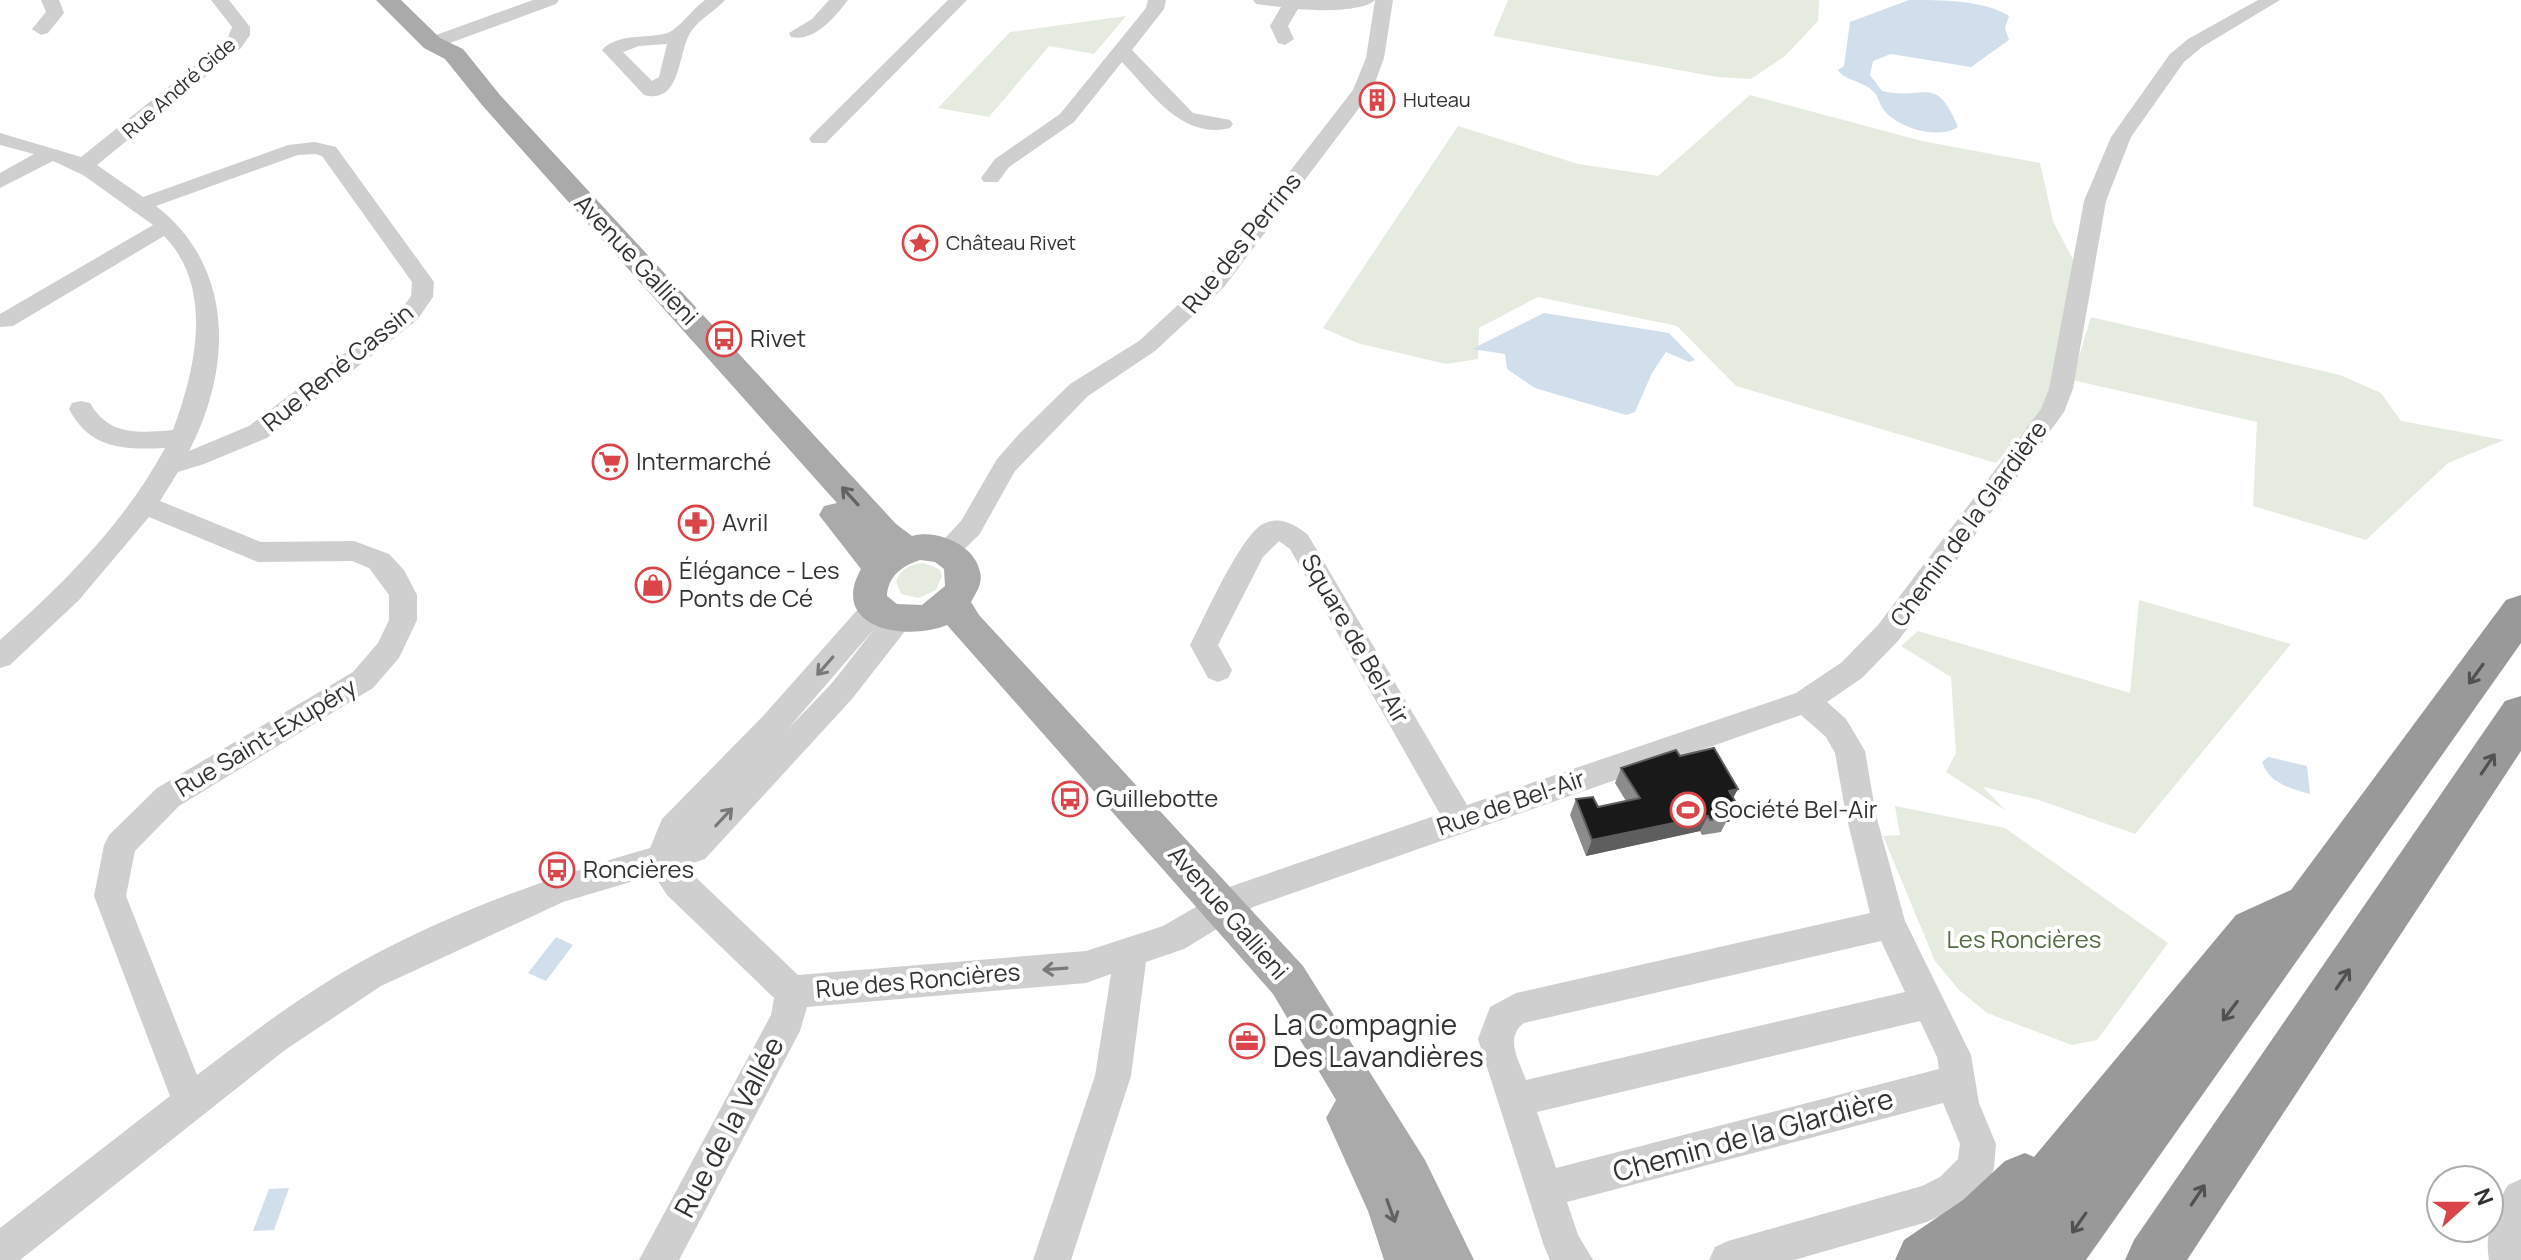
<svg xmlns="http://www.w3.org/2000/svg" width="2521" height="1260" font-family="Manrope,sans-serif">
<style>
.green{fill:#e5ebdf}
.water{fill:#d0dfeb}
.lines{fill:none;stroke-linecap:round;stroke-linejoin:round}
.minor{fill:#cfcfcf;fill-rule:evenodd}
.major{fill:#aaa;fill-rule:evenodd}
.highway{fill:#999;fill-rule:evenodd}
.wall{fill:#8c8c8c}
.shaded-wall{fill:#5e5e5e}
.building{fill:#191919;stroke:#5e5e5e;stroke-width:2}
.oneway{stroke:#626262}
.oneway2{stroke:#797979}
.oneway3{stroke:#515151}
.labels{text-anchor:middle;stroke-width:8;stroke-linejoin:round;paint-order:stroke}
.far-street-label{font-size:20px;fill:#323232;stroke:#fff}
.far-poi-label{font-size:20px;fill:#323232;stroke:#fff;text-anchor:start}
.street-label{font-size:24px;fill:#323232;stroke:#fff}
.poi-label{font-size:24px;fill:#323232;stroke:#fff;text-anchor:start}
.park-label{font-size:24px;fill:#536c42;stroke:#fff}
.near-poi-label{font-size:28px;fill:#323232;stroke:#fff;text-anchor:start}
.near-street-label{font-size:28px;fill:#323232;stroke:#fff}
</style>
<rect width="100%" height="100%" fill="#fff"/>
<!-- green -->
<path class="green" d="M 1508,0 L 1819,0 L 1818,21 L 1785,56 L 1751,79 L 1717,77 L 1493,36 Z
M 1126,16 L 1094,54 L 1049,46 L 989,117 L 938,108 L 1010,32 Z
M 1750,95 L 1922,141 L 2040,163 L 2053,221 L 2082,277 L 2061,389 L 1996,463 L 1736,386 L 1677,326 L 1538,297 L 1479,328 L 1478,359 L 1446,364 L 1357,343 L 1323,328 L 1458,126 L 1578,164 L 1658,176 Z
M 2091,317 L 2340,375 L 2381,393 L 2401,421 L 2504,440 L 2448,463 L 2366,540 L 2253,506 L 2257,422 L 2072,380 Z
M 924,563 L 939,569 L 942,576 L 936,590 L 918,598 L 901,594 L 896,581 C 902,568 910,564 924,563 Z
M 2139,600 L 2291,644 L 2135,834 L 2039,800 L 1983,787 L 2006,811 L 1946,772 L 1956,753 L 1951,677 L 1901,646 L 1918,631 L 2130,693 Z
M 1895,806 L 2005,828 L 2168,943 L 2097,1040 L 2072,1045 L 1987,1013 L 1959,990 L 1935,961 L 1883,836 L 1900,835 Z"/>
<!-- water -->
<path class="water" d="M 1909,0 C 1940,0 1985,0 2009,16 L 2005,28 L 2009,40 L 1971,67 L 1891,54 L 1873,61 L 1870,75 L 1882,91 C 1927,101 1935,73 1958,127 C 1938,140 1897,128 1883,109 C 1879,104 1879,97 1874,92 C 1864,81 1845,81 1838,70 L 1844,66 L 1850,22 Z
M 1544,313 L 1669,333 L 1695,360 L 1689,362 L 1666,352 L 1652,373 L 1635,412 L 1626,415 L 1535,388 L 1507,369 L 1505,354 L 1472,349 Z
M 2268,757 L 2307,766 L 2310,794 C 2290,788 2270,784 2262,762 Z
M 556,937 L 573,945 L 546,981 L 528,973 Z
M 289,1188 L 274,1230 L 253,1231 L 269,1189 Z"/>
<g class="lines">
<!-- minor -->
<path class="minor" d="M 41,0 L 59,0 L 64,13 L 48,33 L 41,35 L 32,29 L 46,12 Z
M 211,0 L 229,0 L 250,27 L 250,35 L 241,48 L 97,165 L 143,197 L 288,145 L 315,142 L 336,147 L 434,282 L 433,297 L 417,320 L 267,438 L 204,464 L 178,472 L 160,501 L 261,542 L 354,541 L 389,554 L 404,570 L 417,595 L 417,620 L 399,658 L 373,688 L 179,806 L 135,851 L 126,896 L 197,1075 C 248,1036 300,996 357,964 C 448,913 550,877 650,848 L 662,819 L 764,715 L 867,599 L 877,596 L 887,599 L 891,607 L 889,611 L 899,607 L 909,610 L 913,618 L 909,626 L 852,699 L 705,859 L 684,866 L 798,975 L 1086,951 L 1163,926 L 1232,886 L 1440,814 L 1290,549 L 1279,541 L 1263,557 L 1218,645 L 1232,670 L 1228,678 L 1218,682 L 1208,678 L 1190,645 C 1204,619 1240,536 1263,524 C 1280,515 1296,525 1308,535 L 1467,805 L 1796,693 L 1842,662 L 1878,625 L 2041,409 L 2049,389 L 2084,201 L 2111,137 L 2170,54 L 2188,39 L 2258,0 L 2280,0 L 2202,47 L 2184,62 L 2131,137 L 2106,201 L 2073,389 L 2064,412 L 1898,641 L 1862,678 L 1827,702 L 1846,719 L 1865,751 L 1876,815 L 1905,921 L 1971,1055 L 1979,1103 L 1996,1144 L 1994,1168 L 1989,1181 L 1966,1203 L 1927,1222 L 1794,1260 L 1709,1260 L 1715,1247 L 1728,1241 L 1922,1186 L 1940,1177 L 1958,1159 L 1960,1144 L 1943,1103 L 1567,1202 L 1578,1235 L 1593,1260 L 1550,1260 L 1544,1246 L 1478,1039 L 1490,1007 L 1516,993 L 1870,913 L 1846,815 L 1835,753 L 1826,737 L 1801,715 L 1253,907 L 1184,949 L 1146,962 L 1131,1076 L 1071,1260 L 1033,1260 L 1095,1076 L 1111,974 L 1086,983 L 807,1007 L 800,1031 L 679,1260 L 639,1260 L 771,1015 L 774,998 L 667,895 L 654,875 L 563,902 L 381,986 L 285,1050 L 20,1260 L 0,1260 L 0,1228 L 170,1096 L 94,896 L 104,845 L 109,835 L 157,788 L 353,672 L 378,643 L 389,620 L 389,595 L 369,568 L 352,561 L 258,562 L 149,517 L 79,600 L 10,665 L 0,668 L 0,640 C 64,583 124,524 165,448 C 123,450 90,449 69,409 L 72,403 L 81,401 L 90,403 C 109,436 138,433 173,430 C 195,371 215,288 164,236 L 13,326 L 0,327 L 0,314 L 153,225 L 83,175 L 53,161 L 0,188 L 0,173 L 34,154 L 0,145 L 0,133 L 81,157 L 227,40 L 232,27 ZM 315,154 L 322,156 L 412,282 L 411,296 L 401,310 L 249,426 L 189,451 C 233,367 234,266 156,206 L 298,155 ZM 875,628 L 832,683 L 787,730 ZM 1881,941 L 1905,992 L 1526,1080 C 1519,1060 1504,1038 1524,1023 ZM 1920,1021 L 1937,1057 L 1939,1069 L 1556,1168 L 1537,1112 Z
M 533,0 L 559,0 L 556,4 L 439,47 L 425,47 L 423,43 L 425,39 Z
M 705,0 L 725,0 C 715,11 701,18 692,30 C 677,50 683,105 644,95 L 602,50 C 620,30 659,41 673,30 C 683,23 693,9 705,0 ZM 667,44 L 659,77 L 652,81 L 623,52 L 639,46 Z
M 829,0 L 848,0 C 835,17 815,42 791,37 L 789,33 L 812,19 Z
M 948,0 L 967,0 L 826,143 L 812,143 L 809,139 L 812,135 Z
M 1148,0 L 1166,0 L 1164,9 L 1132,50 L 1193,113 L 1230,120 L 1233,124 L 1230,128 C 1181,140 1151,92 1122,62 L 1074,122 L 1009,167 L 998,182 L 984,182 L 981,178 L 995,159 L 1060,114 L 1146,8 Z
M 1253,0 L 1375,0 C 1363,12 1315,11 1298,9 L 1288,26 L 1294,39 L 1285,45 L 1278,43 L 1270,26 L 1281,7 L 1256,4 Z
M 1375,0 L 1393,0 L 1384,58 L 1372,91 L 1224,287 L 1155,351 L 1088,396 L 1015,471 L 979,535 L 955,558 L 946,561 L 937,558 L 933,551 L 961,521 L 997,459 L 1019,434 L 1070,384 L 1139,341 L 1208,277 L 1353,90 L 1366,58 Z
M 2521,1179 L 2521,1260 L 2489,1260 C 2484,1233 2494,1208 2508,1185 Z"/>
<!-- major -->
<path class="major" d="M 376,0 L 401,0 L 440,38 L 463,49 L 500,95 L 896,524 L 912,536 C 937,529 975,545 980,572 C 983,583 976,593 971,602 L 979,615 L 1303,966 L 1425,1160 L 1474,1260 L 1384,1260 L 1368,1211 L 1326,1118 L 1336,1100 L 1273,994 L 947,625 C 906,642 828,628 861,569 L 819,515 L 824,506 L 837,503 L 482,105 L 445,59 L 424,48 ZM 920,560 L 935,562 L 944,569 L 945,586 L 922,605 L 897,604 L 887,596 C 888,576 902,566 920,560 Z"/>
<!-- highway -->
<path class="highway" d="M 2521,595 L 2521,643 L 2086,1260 L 1895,1260 L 1904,1240 L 1963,1200 L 2005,1161 L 2025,1153 L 2034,1157 L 2236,915 L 2291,890 L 2506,600 Z
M 2521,696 L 2521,751 L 2187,1260 L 2125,1260 L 2134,1240 L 2505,701 Z"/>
</g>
<!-- wall -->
<path class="wall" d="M 1680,756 L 1733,798 L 1729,822 L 1726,822 L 1721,832 L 1702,835 L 1700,831 L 1586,856 L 1570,815 L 1576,799 L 1598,807 L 1626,801 L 1615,783 L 1621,768 Z"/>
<!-- shaded-wall -->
<path class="shaded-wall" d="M 1738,789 L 1730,804 L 1729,791 Z
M 1738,806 L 1729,822 L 1726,822 L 1729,816 L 1726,809 Z
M 1708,816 L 1700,831 L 1586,856 L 1592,840 Z"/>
<!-- building -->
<path class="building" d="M 1714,748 L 1738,789 L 1729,791 L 1738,806 L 1726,809 L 1729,816 L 1710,820 L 1708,816 L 1592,840 L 1576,799 L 1593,797 L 1598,807 L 1640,798 L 1621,768 L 1676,750 L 1680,756 Z"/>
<!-- one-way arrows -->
<defs><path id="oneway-shaft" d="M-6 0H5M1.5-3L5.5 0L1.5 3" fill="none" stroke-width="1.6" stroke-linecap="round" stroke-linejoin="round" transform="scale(2)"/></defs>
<g class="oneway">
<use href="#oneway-shaft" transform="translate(850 496) rotate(-132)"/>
<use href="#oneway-shaft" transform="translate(1391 1211) rotate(70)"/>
</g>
<g class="oneway2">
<use href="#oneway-shaft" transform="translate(825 666) rotate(131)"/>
<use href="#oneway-shaft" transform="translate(724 817) rotate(-47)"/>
<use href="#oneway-shaft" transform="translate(1055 969) rotate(176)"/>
</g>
<g class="oneway3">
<use href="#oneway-shaft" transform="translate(2476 674) rotate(126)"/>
<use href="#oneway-shaft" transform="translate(2488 764) rotate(-56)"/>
<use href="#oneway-shaft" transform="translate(2343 979) rotate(-56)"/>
<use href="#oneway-shaft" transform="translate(2230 1011) rotate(127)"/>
<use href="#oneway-shaft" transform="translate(2198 1195) rotate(-56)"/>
<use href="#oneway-shaft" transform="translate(2079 1223) rotate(125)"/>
</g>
<!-- icons -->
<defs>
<g id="building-ring" transform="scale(1.8)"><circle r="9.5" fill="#fff" stroke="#d94548" stroke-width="1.5"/><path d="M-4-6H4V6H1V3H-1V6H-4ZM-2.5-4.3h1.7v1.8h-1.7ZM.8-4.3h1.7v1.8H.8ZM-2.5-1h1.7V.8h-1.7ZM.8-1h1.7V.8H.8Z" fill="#d94548"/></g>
<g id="sight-ring" transform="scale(1.8)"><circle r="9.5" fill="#fff" stroke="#d94548" stroke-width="1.5"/><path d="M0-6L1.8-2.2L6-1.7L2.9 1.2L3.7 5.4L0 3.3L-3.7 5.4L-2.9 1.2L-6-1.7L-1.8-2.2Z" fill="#d94548"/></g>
<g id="bus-ring" transform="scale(1.8)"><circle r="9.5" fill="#fff" stroke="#d94548" stroke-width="1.5"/><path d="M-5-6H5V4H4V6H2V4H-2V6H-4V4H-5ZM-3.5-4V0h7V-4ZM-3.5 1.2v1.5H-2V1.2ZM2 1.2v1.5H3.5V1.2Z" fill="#d94548"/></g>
<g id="supermarket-ring" transform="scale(1.8)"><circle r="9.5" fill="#fff" stroke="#d94548" stroke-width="1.5"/><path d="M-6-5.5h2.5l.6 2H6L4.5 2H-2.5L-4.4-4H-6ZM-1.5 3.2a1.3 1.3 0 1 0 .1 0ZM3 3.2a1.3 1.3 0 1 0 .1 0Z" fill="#d94548"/></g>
<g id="pharmacy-ring" transform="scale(1.8)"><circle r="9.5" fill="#fff" stroke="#d94548" stroke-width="1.5"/><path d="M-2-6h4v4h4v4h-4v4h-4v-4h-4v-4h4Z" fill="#d94548"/></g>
<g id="shop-ring" transform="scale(1.8)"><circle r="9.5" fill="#fff" stroke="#d94548" stroke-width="1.5"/><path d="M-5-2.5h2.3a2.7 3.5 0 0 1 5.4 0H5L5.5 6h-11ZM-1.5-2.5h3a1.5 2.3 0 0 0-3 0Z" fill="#d94548"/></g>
<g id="stadium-ring" transform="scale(1.8)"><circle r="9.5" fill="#fff" stroke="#d94548" stroke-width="1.5"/><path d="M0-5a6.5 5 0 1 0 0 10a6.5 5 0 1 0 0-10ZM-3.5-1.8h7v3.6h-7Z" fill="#d94548"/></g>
<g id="office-ring" transform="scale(1.8)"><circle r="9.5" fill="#fff" stroke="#d94548" stroke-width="1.5"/><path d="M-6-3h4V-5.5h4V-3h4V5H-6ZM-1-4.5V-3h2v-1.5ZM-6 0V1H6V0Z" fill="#d94548"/></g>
</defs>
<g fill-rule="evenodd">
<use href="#building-ring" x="1377" y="100"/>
<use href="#sight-ring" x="920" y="243"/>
<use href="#bus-ring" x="724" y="339"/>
<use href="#supermarket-ring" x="610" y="462"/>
<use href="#pharmacy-ring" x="696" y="523"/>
<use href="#shop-ring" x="653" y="585"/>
<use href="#bus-ring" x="1070" y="799"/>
<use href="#stadium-ring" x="1688" y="810"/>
<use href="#bus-ring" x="557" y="870"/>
<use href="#office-ring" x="1247" y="1041"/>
</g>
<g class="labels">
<!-- far-street labels -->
<g class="far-street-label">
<text transform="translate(179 88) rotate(-41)" y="7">Rue André Gide</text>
</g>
<!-- far-poi labels -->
<g class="far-poi-label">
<text x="1403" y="107">Huteau</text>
<text x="946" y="250">Château Rivet</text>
</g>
<!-- street labels -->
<g class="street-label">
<text transform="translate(1242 243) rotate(-51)" y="8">Rue des Perrins</text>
<text transform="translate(636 260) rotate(47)" y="8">Avenue Gallieni</text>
<text transform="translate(338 368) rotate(-39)" y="8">Rue René Cassin</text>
<text transform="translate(1969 524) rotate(-54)" y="8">Chemin de la Glardière</text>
<text transform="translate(1355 639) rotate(60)" y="8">Square de Bel-Air</text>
<text transform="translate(266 738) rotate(-31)" y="8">Rue Saint-Exupéry</text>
<text transform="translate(1511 803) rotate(-19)" y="8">Rue de Bel-Air</text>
<text transform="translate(1228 913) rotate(49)" y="8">Avenue Gallieni</text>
<text transform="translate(918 981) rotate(-5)" y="8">Rue des Roncières</text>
</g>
<!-- poi labels -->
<g class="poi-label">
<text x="750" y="347">Rivet</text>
<text x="636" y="470">Intermarché</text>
<text x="722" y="531">Avril</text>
<text x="679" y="579">Élégance - Les<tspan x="679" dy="28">Ponts de Cé</tspan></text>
<text x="1096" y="807">Guillebotte</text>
<text x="1714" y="818">Société Bel-Air</text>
<text x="583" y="878">Roncières</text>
</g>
<!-- park labels -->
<g class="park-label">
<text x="2024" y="948">Les Roncières</text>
</g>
<!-- near-poi labels -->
<g class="near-poi-label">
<text x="1273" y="1035">La Compagnie<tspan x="1273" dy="32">Des Lavandières</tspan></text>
</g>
<!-- near-street labels -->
<g class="near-street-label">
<text transform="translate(729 1127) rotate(-62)" y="10">Rue de la Vallée</text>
<text transform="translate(1753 1135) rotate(-15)" y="10">Chemin de la Glardière</text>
</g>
</g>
<!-- north arrow -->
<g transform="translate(2465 1204) rotate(69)"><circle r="38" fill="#ffffff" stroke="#adadad" stroke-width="2"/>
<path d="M0-6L14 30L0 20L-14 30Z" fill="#d94548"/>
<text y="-12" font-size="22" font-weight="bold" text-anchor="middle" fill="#323232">N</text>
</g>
</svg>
